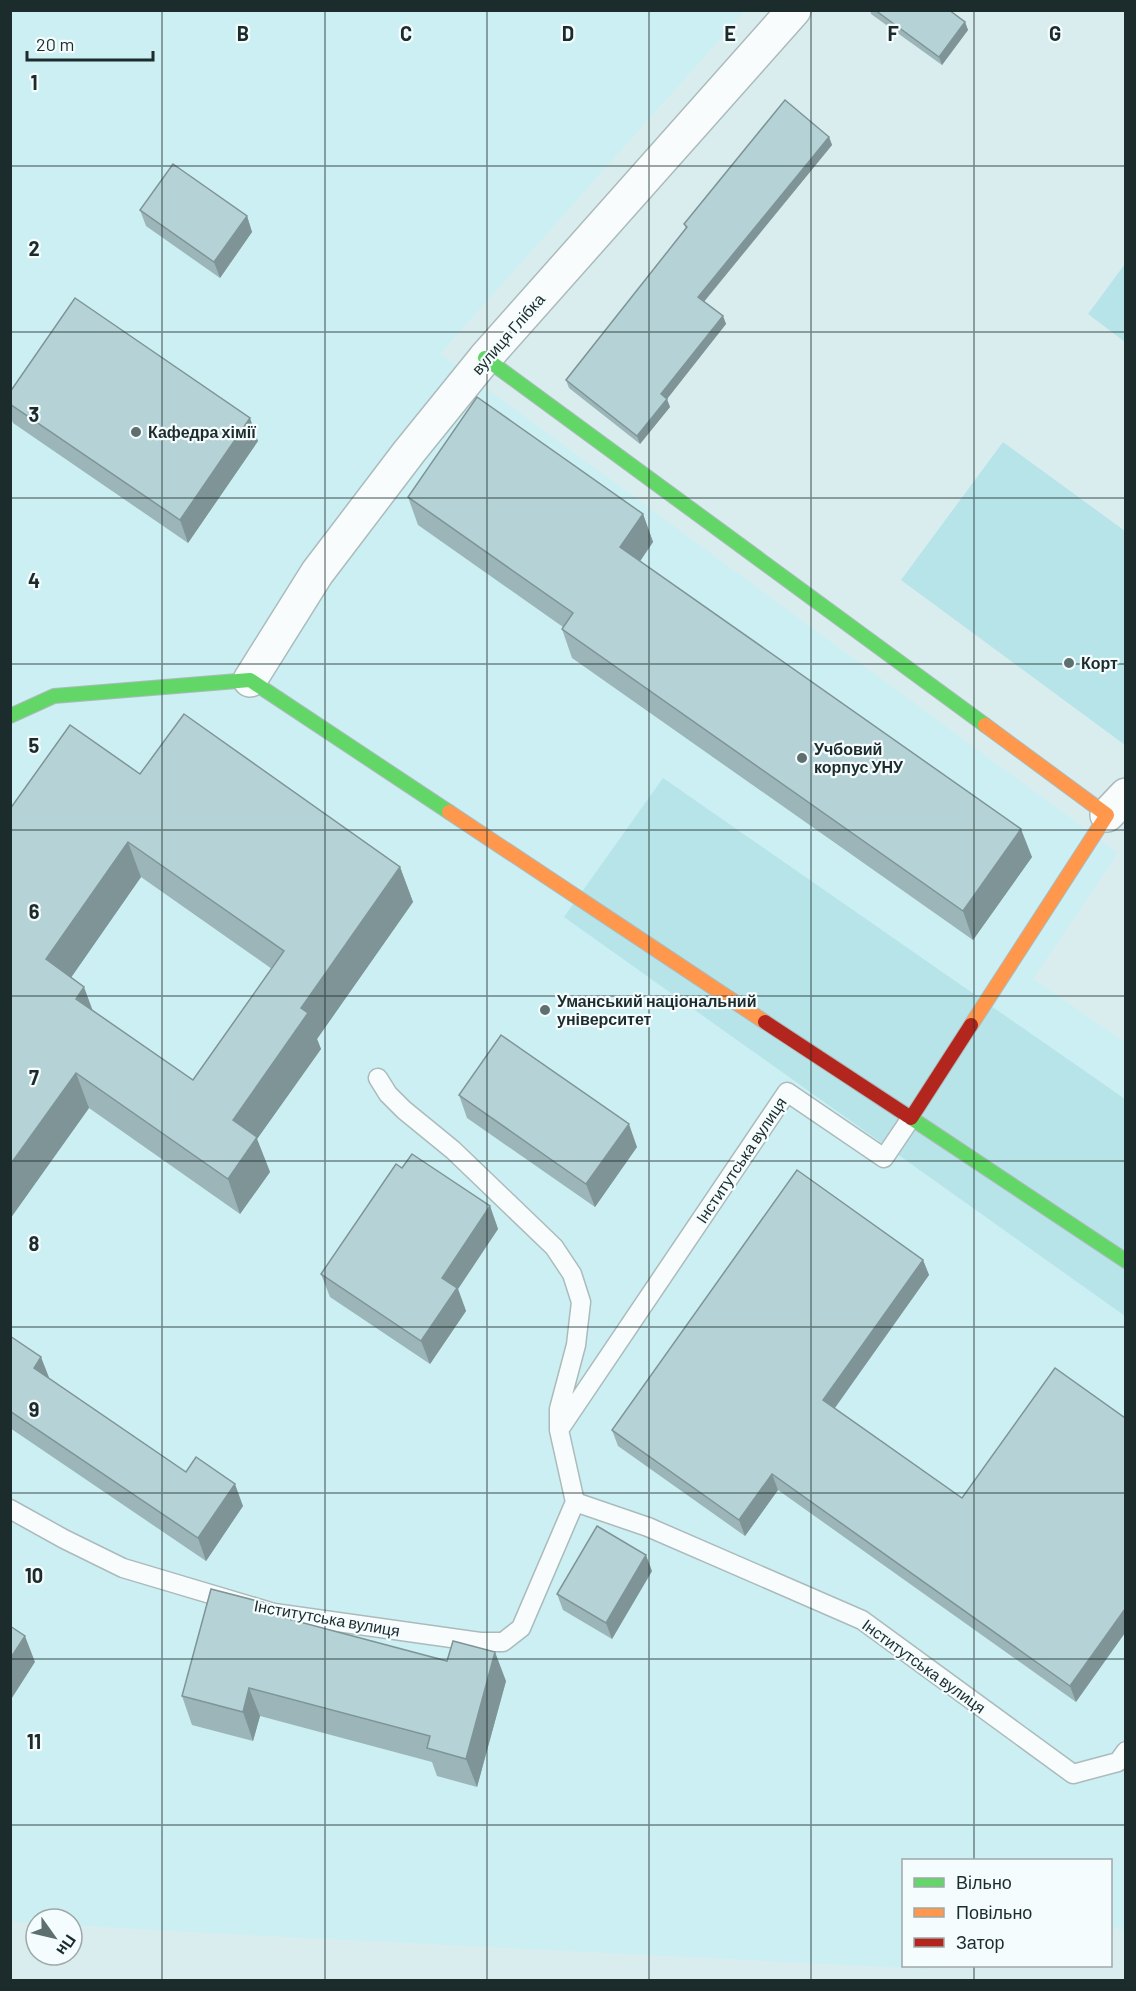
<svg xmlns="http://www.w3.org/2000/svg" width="1136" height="1991" font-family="Barlow,sans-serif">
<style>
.built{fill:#cbeff2}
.green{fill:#b7e4e9}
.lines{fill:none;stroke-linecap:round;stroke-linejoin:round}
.lane-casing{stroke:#abbbbc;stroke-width:21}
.street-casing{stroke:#abbbbc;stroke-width:36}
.fast-casing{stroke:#abbbbc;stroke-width:16}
.slow-casing{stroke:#abbbbc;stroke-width:16}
.jam-casing{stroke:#abbbbc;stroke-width:16}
.lane{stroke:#f9fcfd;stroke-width:18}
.street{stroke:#f9fcfd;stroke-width:33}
.fast{stroke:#63d668;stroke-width:14}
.slow{stroke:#ff974d;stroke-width:14}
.jam{stroke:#b3261e;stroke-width:14}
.wall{fill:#9cb5b8;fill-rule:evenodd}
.shaded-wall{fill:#7f9496}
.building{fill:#b5d3d6;stroke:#7f9496;stroke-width:1.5;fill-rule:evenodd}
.grid{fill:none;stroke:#1c2b2c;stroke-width:1.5;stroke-opacity:0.55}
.poi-dot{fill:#5e6f70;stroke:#f4fcfd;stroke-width:2}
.labels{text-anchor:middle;stroke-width:4.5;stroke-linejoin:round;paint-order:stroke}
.street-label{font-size:16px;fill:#1c2b2c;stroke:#f4fcfd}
.poi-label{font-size:16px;font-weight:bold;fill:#1c2b2c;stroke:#f4fcfd;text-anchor:start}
.grid-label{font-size:20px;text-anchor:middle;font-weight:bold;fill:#1c2b2c;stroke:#f4fcfd;stroke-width:4.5;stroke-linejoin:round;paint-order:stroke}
</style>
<rect width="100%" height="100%" fill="#d9edef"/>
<!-- built -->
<path class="built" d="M 10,11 L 745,11 L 440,354 L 1118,853 L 1033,979 L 1125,1042 L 1125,1931 L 1116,1928 L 1111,1929 L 1110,1860 L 904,1860 L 904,1966 L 943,1966 L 928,1969 L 208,1933 L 72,1925 L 72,1919 L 36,1919 L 36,1923 L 11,1921 Z"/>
<!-- green -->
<path class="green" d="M 1125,264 L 1125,342 L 1088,314 Z
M 1003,442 L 1125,531 L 1125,745 L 901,580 Z
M 663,778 L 1125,1099 L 1125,1316 L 564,917 Z"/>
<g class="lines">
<!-- lane casing -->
<g class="lane-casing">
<path id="lane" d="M 559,1430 L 787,1092 L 884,1158 L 911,1118
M 575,1502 L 648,1527 L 862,1620 L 1073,1774 L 1118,1762 L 1126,1751
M 10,1509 L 64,1539 L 123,1568 L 274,1613 L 480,1642 L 503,1642 L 521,1628 L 575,1502 L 559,1430 L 559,1409 L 576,1345 L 581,1302 L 572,1274 L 554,1247 L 453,1150 L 404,1110 L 388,1094 L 378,1078"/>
</g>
<!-- street casing -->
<g class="street-casing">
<path id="street" d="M 250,680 L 317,573 L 409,452 L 485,358 L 794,10
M 1107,815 L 1126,795"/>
</g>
<!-- fast casing -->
<g class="fast-casing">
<path id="fast" d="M 485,358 L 985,725
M 10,716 L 54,696 L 250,680 L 449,812
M 908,1116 L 1126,1261"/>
</g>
<!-- slow casing -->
<g class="slow-casing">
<path id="slow" d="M 449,812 L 765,1022
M 971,1025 L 1107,815 L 985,725"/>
</g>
<!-- jam casing -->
<g class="jam-casing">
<path id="jam" d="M 765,1022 L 908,1116
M 911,1118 L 971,1025"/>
</g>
<!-- lane -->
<use href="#lane" class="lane"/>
<!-- street -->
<use href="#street" class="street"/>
<!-- fast -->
<use href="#fast" class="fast"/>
<!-- slow -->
<use href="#slow" class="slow"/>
<!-- jam -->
<use href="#jam" class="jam"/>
</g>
<!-- wall -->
<path class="wall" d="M 870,10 L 949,10 L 965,22 L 968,30 L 942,65 L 871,14 Z
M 829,137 L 832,145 L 704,302 L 723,316 L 726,324 L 666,399 L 670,407 L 640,444 L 569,388 L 566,380 L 686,229 L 684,224 Z
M 140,210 L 247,216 L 252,232 L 220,278 L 146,226 Z
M 10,392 L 258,441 L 188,543 L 13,423 L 10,415 Z
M 408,497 L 643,514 L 653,542 L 640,561 L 1032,857 L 973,940 L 572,658 L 562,629 L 563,627 L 418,525 Z
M 140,774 L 400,867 L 413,902 L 317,1039 L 321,1049 L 257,1139 L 270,1172 L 240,1214 L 89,1108 L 10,1219 L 10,809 ZM 141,877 L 272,969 L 193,1080 L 93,1011 L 71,977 Z
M 459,1095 L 637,1147 L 595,1207 L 467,1118 Z
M 402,1168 L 490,1206 L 498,1229 L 458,1289 L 466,1311 L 430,1364 L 330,1297 L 321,1274 Z
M 923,1260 L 929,1275 L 835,1408 L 962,1498 L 1055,1368 L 1076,1702 L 778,1490 L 745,1536 L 618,1446 L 612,1430 Z
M 10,1336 L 49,1379 L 186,1472 L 243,1506 L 206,1561 L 10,1428 Z
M 652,1571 L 612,1639 L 563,1610 L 557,1594 Z
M 269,1604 L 272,1615 L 506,1681 L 477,1787 L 437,1776 L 432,1762 L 260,1716 L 253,1741 L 192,1725 L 182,1696 Z"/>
<!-- shaded-wall -->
<path class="shaded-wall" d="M 965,22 L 968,30 L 942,65 L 939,57 Z
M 829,137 L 832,145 L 701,305 L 698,297 Z
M 247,216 L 252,232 L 220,278 L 214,262 Z
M 723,316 L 726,324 L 664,403 L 661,394 Z
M 667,399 L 670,407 L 640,444 L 637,436 Z
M 250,418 L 258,441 L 188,543 L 180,520 Z
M 643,514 L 653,542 L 630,576 L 620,547 Z
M 1021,829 L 1032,857 L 973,940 L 963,911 Z
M 128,842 L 141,877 L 59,995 L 46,959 Z
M 400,867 L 413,902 L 317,1039 L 321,1049 L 257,1139 L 270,1172 L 240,1214 L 228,1179 L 233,1120 L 301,1008 Z
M 84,987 L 97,1022 L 76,999 Z
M 76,1073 L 89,1108 L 10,1219 L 10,1165 Z
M 629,1124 L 637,1147 L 595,1207 L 586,1184 Z
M 490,1206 L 498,1229 L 458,1289 L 466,1311 L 430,1364 L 421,1341 L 442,1278 Z
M 923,1260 L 929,1275 L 829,1416 L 823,1400 Z
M 41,1357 L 50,1380 L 34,1368 Z
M 772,1474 L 778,1490 L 745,1536 L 739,1520 Z
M 235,1484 L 243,1506 L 206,1561 L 198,1538 Z
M 646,1555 L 652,1571 L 612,1639 L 606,1623 Z
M 269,1604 L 279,1633 L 266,1613 Z
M 1125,1609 L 1125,1633 L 1076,1702 L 1070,1686 Z
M 25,1636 L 35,1662 L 10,1701 L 10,1659 Z
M 495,1652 L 506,1681 L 477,1787 L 466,1759 Z
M 249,1688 L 260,1716 L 253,1741 L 243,1712 Z"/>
<!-- building -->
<path class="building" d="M 875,10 L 949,10 L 965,22 L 939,57 Z
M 785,100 L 829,137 L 698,297 L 723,316 L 661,394 L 667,399 L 637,436 L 566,380 L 687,227 L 684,224 Z
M 173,164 L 247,216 L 214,262 L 140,210 Z
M 75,298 L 250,418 L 180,520 L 10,404 L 10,392 Z
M 477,397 L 643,514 L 620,547 L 1021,829 L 963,911 L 562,629 L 573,613 L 408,497 Z
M 184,714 L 400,867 L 301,1008 L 308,1013 L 233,1120 L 257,1137 L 228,1179 L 76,1073 L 10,1165 L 10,809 L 70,725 L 140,774 ZM 128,842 L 284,951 L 193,1080 L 76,999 L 84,987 L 46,959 Z
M 501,1035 L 629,1124 L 586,1184 L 459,1095 Z
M 412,1154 L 490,1206 L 442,1278 L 457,1288 L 421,1341 L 321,1274 L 396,1164 L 402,1168 Z
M 797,1170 L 923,1260 L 823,1400 L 962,1498 L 1055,1368 L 1125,1418 L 1125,1609 L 1070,1686 L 772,1474 L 739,1520 L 612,1430 Z
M 10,1336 L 41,1357 L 34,1368 L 186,1472 L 196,1457 L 235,1484 L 198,1538 L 10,1411 Z
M 597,1526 L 646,1555 L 606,1623 L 557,1594 Z
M 211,1589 L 269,1604 L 266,1613 L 447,1661 L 453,1641 L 495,1652 L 466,1759 L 427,1748 L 430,1736 L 249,1688 L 243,1712 L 182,1696 Z
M 10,1626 L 25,1636 L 10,1659 Z"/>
<!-- grid -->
<path class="grid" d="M 162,10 L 162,1980M 325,10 L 325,1980M 487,10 L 487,1980M 649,10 L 649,1980M 811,10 L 811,1980M 974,10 L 974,1860M 10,166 L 1126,166M 10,332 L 1126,332M 10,498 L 1126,498M 10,664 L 1126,664M 10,830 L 1126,830M 10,996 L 1126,996M 10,1161 L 1126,1161M 10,1327 L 1126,1327M 10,1493 L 1126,1493M 10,1659 L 1126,1659M 10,1825 L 1126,1825M 974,1966 L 974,1980"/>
<!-- markers -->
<g class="poi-dot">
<circle cx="136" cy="432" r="6"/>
<circle cx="1069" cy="663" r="6"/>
<circle cx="802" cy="758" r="6"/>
<circle cx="545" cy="1010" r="6"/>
</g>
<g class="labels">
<!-- street labels -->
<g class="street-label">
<text transform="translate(508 334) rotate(-49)" y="6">вулиця Глібка</text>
<text transform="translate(741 1160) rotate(-56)" y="6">Інститутська вулиця</text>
<text transform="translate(327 1618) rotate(10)" y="6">Інститутська вулиця</text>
<text transform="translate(924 1666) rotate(36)" y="6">Інститутська вулиця</text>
</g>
<!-- poi labels -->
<g class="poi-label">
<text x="148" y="438">Кафедра хімії</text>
<text x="1081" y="669">Корт</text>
<text x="814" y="755">Учбовий<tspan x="814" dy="18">корпус УНУ</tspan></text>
<text x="557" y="1007">Уманський національний<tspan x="557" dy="18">університет</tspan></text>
</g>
</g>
<g class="grid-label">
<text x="243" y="41">B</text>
<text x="406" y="41">C</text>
<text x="568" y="41">D</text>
<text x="730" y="41">E</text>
<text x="893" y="41">F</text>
<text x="1055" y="41">G</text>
<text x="34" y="90">1</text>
<text x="34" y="256">2</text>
<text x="34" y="422">3</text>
<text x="34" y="588">4</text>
<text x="34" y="753">5</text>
<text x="34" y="919">6</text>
<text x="34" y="1085">7</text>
<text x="34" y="1251">8</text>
<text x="34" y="1417">9</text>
<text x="34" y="1583">10</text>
<text x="34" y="1749">11</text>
</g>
<!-- border -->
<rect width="1136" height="1991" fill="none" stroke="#1c2b2c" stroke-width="24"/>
<!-- legend -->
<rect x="902" y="1859" width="210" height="108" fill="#f4fcfd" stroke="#9ea8a9" stroke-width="1.5"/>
<rect x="914" y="1878" width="30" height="9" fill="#63d668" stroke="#9ea8a9" stroke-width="1.5"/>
<text x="956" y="1889" font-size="18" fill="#1c2b2c">Вільно</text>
<rect x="914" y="1908" width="30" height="9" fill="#ff974d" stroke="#9ea8a9" stroke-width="1.5"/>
<text x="956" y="1919" font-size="18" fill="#1c2b2c">Повільно</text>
<rect x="914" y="1938" width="30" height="9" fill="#b3261e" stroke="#9ea8a9" stroke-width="1.5"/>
<text x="956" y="1949" font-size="18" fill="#1c2b2c">Затор</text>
<!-- north arrow -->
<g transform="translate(54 1937) rotate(124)"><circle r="28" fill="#f4fcfd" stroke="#9ea8a9" stroke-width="1.5"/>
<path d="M0-4.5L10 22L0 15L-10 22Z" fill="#5e6f70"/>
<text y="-9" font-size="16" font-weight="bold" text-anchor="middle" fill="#1c2b2c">Пн</text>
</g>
<!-- scale -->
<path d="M27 51v9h126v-9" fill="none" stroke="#1c2b2c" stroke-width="3"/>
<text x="36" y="51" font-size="18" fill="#1c2b2c" stroke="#f4fcfd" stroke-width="4.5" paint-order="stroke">20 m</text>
</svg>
